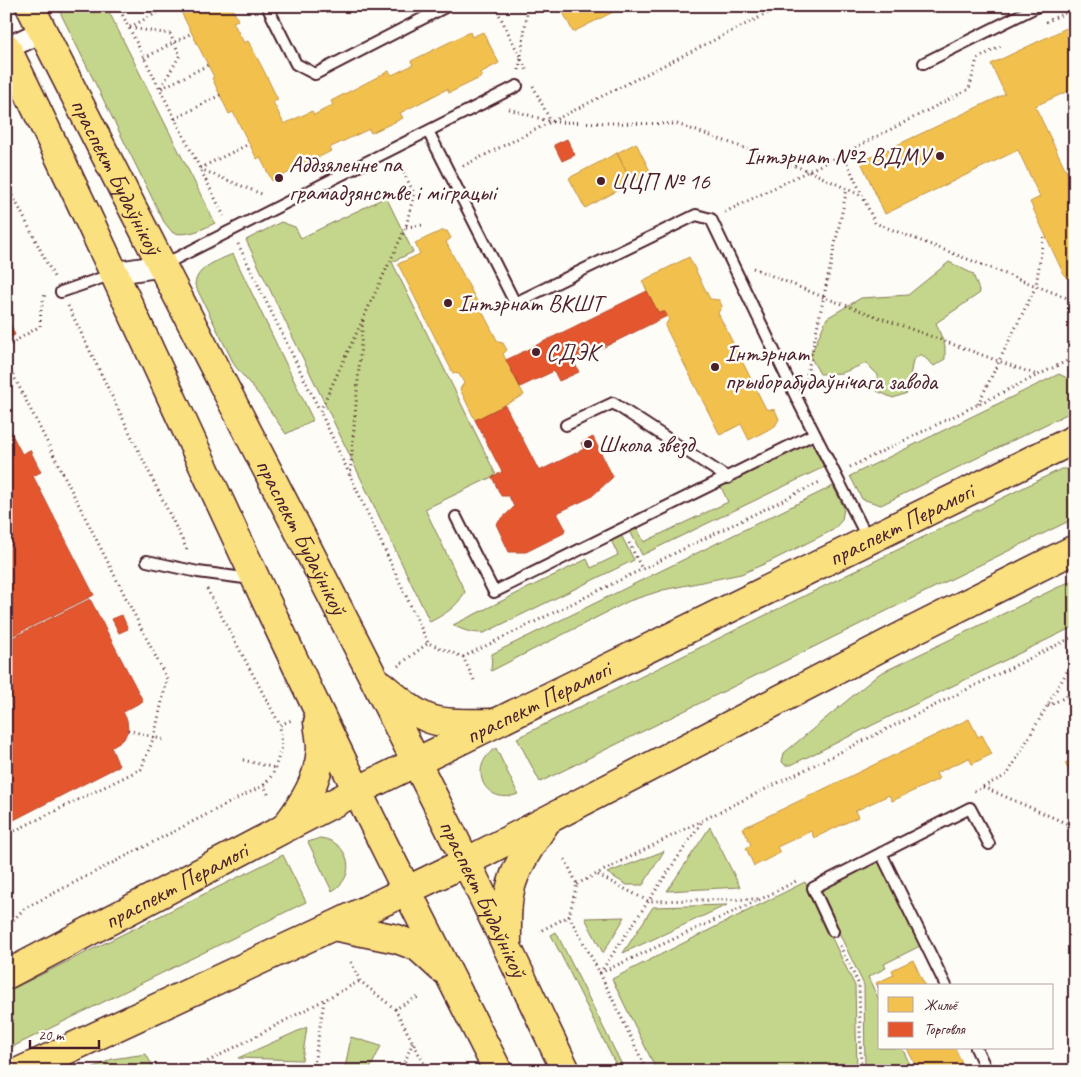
<svg xmlns="http://www.w3.org/2000/svg" width="1081" height="1077" font-family="Caveat,sans-serif">
<style>
.green{fill:#c4d68b;stroke:#877a5b}
.homes{fill:#f2c14e;stroke:#c09044}
.shops{fill:#e4572e;stroke:#b6462d}
.lines{fill:none;stroke-linecap:round;stroke-linejoin:round}
.lane-casing{stroke:#4a1f2b;stroke-width:14}
.street-casing{stroke:#4a1f2b;stroke-width:25}
.primary-casing{stroke:#4a1f2b;stroke-width:31}
.path{stroke:#4a1f2b;stroke-width:3;stroke-dasharray:1 4;stroke-linecap:butt}
.lane{stroke:#fdfcf7;stroke-width:10}
.street{stroke:#fdfcf7;stroke-width:21}
.primary{stroke:#fbe080;stroke-width:28}
.poi-dot{fill:#4a1f2b;stroke:#fdfcf7;stroke-width:2}
.labels{text-anchor:middle;stroke-width:5;stroke-linejoin:round;paint-order:stroke}
.poi-label{font-size:24px;fill:#4a1f2b;stroke:#fdfcf7;text-anchor:start}
.street-label{font-size:24px;fill:#4a1f2b;stroke:#fdfcf7}
</style>
<rect width="100%" height="100%" fill="#fdfcf7"/>
<filter id="ink" filterUnits="userSpaceOnUse"><feTurbulence type="fractalNoise" baseFrequency=".02" numOctaves="2"/><feDisplacementMap in="SourceGraphic" scale="10" xChannelSelector="R" yChannelSelector="G"/><feConvolveMatrix kernelMatrix="1 2 1 2 8 2 1 2 1" color-interpolation-filters="sRGB"/></filter>
<g filter="url(#ink)">
<!-- green -->
<path class="green" d="M 57,6 L 106,6 L 215,223 C 201,230 189,236 173,233 L 164,222 Z
M 386,197 L 413,252 L 392,262 L 496,475 L 425,509 L 465,592 C 456,608 445,614 430,622 L 246,240 L 281,222 L 295,227 L 301,238 Z
M 233,254 L 313,420 L 286,434 L 260,396 L 235,366 L 195,285 C 196,267 219,260 233,254 Z
M 949,262 L 973,274 L 980,293 L 936,323 L 945,346 L 945,359 L 934,366 L 921,354 L 913,360 L 907,393 L 893,398 L 877,391 L 878,375 L 866,363 L 842,373 L 820,374 L 810,356 L 827,318 L 861,298 L 908,295 Z
M 1059,374 L 1075,382 L 1075,410 L 881,505 L 862,499 L 850,476 Z
M 807,444 L 813,446 L 824,467 L 642,555 L 630,531 L 637,528 L 644,542 L 728,502 L 720,485 L 799,446 Z
M 1061,469 L 1075,469 L 1075,518 L 540,782 L 517,738 Z
M 833,486 L 844,508 L 842,520 L 833,530 L 771,561 L 741,574 L 663,590 L 629,601 L 491,671 L 492,654 Z
M 621,535 L 634,560 L 484,633 C 472,633 464,631 453,625 L 587,559 L 591,568 L 618,555 L 611,540 Z
M 1075,579 L 1075,626 L 791,765 L 785,765 L 782,762 L 784,753 L 879,674 Z
M 496,748 L 518,794 C 485,807 466,767 496,748 Z
M 710,827 L 740,887 L 667,891 Z
M 320,838 C 349,841 359,876 332,891 L 308,842 Z
M 664,851 L 643,885 L 627,885 L 607,873 Z
M 283,855 L 306,902 L 6,1050 L 6,992 Z
M 877,859 L 920,946 L 884,964 L 886,968 L 868,977 L 880,1002 L 880,1048 L 902,1048 L 913,1071 L 865,1071 L 864,985 L 818,889 Z
M 805,882 L 855,986 L 857,1071 L 660,1071 L 656,1069 L 612,979 Z
M 727,905 L 623,953 L 653,907 Z
M 625,917 L 603,953 L 585,918 Z
M 556,932 L 625,1071 L 619,1071 L 551,935 Z
M 307,1027 L 302,1060 L 238,1058 Z
M 351,1037 L 381,1046 L 369,1071 L 356,1071 L 345,1068 Z
M 146,1054 L 155,1071 L 87,1071 L 112,1059 Z"/>
<!-- homes -->
<path class="homes" d="M 178,6 L 231,6 L 238,20 L 233,22 L 244,43 L 248,41 L 263,69 L 278,100 L 273,102 L 284,124 L 312,111 L 314,115 L 333,105 L 331,101 L 389,71 L 392,75 L 413,65 L 411,61 L 470,32 L 472,37 L 483,32 L 499,63 L 480,73 L 482,77 L 449,93 L 447,89 L 400,113 L 403,118 L 371,133 L 369,129 L 329,148 L 331,151 L 272,181 L 260,157 L 257,159 L 233,112 L 229,114 L 212,78 L 214,77 Z
M 565,6 L 625,6 L 573,32 L 563,12 L 567,10 Z
M 1075,24 L 1075,88 L 1035,106 L 1075,189 L 1075,283 L 1064,275 L 1030,202 L 1040,197 L 1018,150 L 885,214 L 861,162 L 1005,94 L 991,64 Z
M 636,143 L 651,173 L 632,183 L 617,153 Z
M 617,153 L 632,183 L 585,208 L 569,178 Z
M 441,231 L 447,231 L 451,238 L 446,242 L 498,342 L 503,343 L 507,350 L 503,354 L 524,395 L 475,420 L 460,389 L 464,383 L 459,374 L 453,373 L 398,264 L 420,254 L 415,243 Z
M 689,257 L 710,299 L 719,300 L 722,306 L 718,313 L 766,409 L 775,410 L 779,419 L 775,426 L 749,440 L 741,424 L 720,435 L 665,326 L 669,319 L 665,312 L 658,312 L 642,281 Z
M 969,719 L 978,737 L 982,735 L 992,754 L 972,764 L 969,758 L 936,773 L 939,779 L 892,801 L 889,795 L 855,811 L 858,817 L 814,838 L 811,831 L 777,847 L 780,853 L 754,866 L 746,848 L 751,845 L 743,828 Z
M 1075,759 L 1075,783 L 1065,763 Z
M 913,960 L 925,986 L 880,986 L 880,991 L 876,983 L 894,975 L 892,970 Z
M 907,1048 L 955,1048 L 964,1067 L 958,1071 L 918,1071 Z"/>
<!-- shops -->
<path class="shops" d="M 567,139 L 575,155 L 562,161 L 554,145 Z
M 647,291 L 658,312 L 665,312 L 667,316 L 574,362 L 579,372 L 559,381 L 554,371 L 520,387 L 506,360 Z
M 9,321 L 15,335 L 6,339 L 6,322 Z
M 505,405 L 539,471 L 584,449 L 581,443 L 593,437 L 613,477 L 591,497 L 557,513 L 565,528 L 564,533 L 526,552 L 509,552 L 496,524 L 514,507 L 509,496 L 501,496 L 492,477 L 502,472 L 475,420 Z
M 6,423 L 22,454 L 30,450 L 41,472 L 33,476 L 94,595 L 6,639 Z
M 90,599 L 143,701 L 123,712 L 127,720 L 128,730 L 124,739 L 111,747 L 119,766 L 6,824 L 6,641 Z
M 122,615 L 128,629 L 119,633 L 112,619 Z"/>
<g class="lines">
<!-- lane casing -->
<g class="lane-casing">
<path id="lane" d="M 267,6 L 296,64 L 315,74 L 447,6
M 924,63 L 1038,6
M 428,131 L 515,303 L 696,215 L 711,219 L 800,405 L 868,539
M 163,265 L 517,86
M 61,292 L 113,274
M 566,425 L 613,403 L 728,478
M 456,517 L 494,592 L 814,434
M 147,561 L 198,572 L 252,579
M 881,853 L 946,986
M 833,931 L 813,888 L 970,808 L 989,844
M 976,1048 L 987,1071"/>
</g>
<!-- street casing -->
<g class="street-casing">
<path id="street" d="M 7,48 L 43,31
M 114,273 L 161,266"/>
</g>
<!-- primary casing -->
<g class="primary-casing">
<g id="primary">
<path id="s1" d="M 30,6 C 173,292 324,574 465,860 C 500,930 532,1001 566,1071"/>
<path d="M 6,47 C 114,265 211,489 317,708 C 375,830 437,950 498,1071"/>
<path d="M 381,685 C 396,697 411,712 430,719 C 446,725 474,723 492,723"/>
<path d="M 287,825 C 305,801 319,779 321,749 C 321,740 319,731 318,722"/>
<path d="M 333,926 L 397,939 L 418,947 L 441,968"/>
<path d="M 507,942 C 507,922 506,899 513,880 C 520,859 534,841 546,822"/>
<path id="s2" d="M 6,975 L 285,828 L 357,791 L 1075,439"/>
<path d="M 21,1071 L 333,926 L 466,862 L 914,630 L 1075,549"/>
</g>
</g>
<!-- path -->
<path class="path" d="M 118,6 L 224,216
M 495,6 L 528,73
M 1046,22 L 1075,8
M 130,27 L 170,6
M 130,28 L 170,34 L 180,55 L 160,89 L 208,65
M 144,58 L 192,33
M 519,70 L 528,6
M 533,86 L 551,122
M 509,109 L 551,122 L 677,124 L 809,171 L 862,196
M 175,119 L 220,95
M 843,154 L 875,223 L 1075,301
M 463,166 L 782,6
M 200,168 L 249,144
M 200,169 L 264,195
M 6,182 L 54,277
M 725,212 L 843,154 L 969,89 L 977,59 L 1001,46
M 406,227 L 423,225
M 238,244 L 320,411 L 428,643
M 753,268 L 823,297 L 1037,375
M 68,306 L 188,552
M 6,347 L 40,326 L 41,309 L 45,294
M 6,361 L 167,679 L 154,737 L 141,769 L 6,835
M 806,379 L 847,189
M 978,404 L 1036,286 L 1044,233
M 320,411 L 406,227 L 414,193 L 399,164
M 850,467 L 1075,357
M 350,476 L 363,320
M 629,543 L 642,569
M 207,589 L 280,725
M 463,657 L 822,481
M 398,666 L 428,643 L 463,657 L 474,680
M 1048,706 L 1075,692
M 128,730 L 164,740
M 243,760 L 275,768
M 983,787 L 1075,827
M 974,791 L 1007,775 L 1075,658
M 268,794 L 264,785 L 273,774 L 282,747 L 280,725 L 294,719
M 598,875 L 648,901 L 758,899
M 577,884 L 703,820 L 1075,636
M 569,916 L 600,973 L 647,1071
M 6,927 L 25,908 L 264,785
M 542,930 L 569,916 L 577,884 L 565,859
M 840,946 L 859,985 L 861,1071
M 351,962 L 360,981 L 395,1009 L 418,997
M 600,973 L 761,899 L 798,880
M 600,973 L 703,820
M 395,1009 L 428,1071
M 190,1071 L 360,981
M 205,1071 C 244,1065 282,1065 322,1071
M 313,1071 L 324,1001
M 401,1071 L 413,1042"/>
<!-- lane -->
<use href="#lane" class="lane"/>
<!-- street -->
<use href="#street" class="street"/>
<!-- primary -->
<use href="#primary" class="primary"/>
</g>
</g>
<!-- markers -->
<g class="poi-dot">
<circle cx="940" cy="156" r="5"/>
<circle cx="279" cy="178" r="5"/>
<circle cx="601" cy="181" r="5"/>
<circle cx="448" cy="303" r="5"/>
<circle cx="536" cy="352" r="5"/>
<circle cx="715" cy="367" r="5"/>
<circle cx="588" cy="444" r="5"/>
</g>
<g class="labels">
<!-- poi labels -->
<g class="poi-label">
<text x="930" y="164" text-anchor="end">Інтэрнат №2 ВДМУ</text>
<text x="289" y="172">Аддзяленне па<tspan x="289" dy="28">грамадзянстве і міграцыі</tspan></text>
<text x="611" y="189">ЦЦП № 16</text>
<text x="458" y="311">Інтэрнат ВКШТ</text>
<text x="546" y="360">СДЭК</text>
<text x="725" y="361">Інтэрнат<tspan x="725" dy="28">прыборабудаўнічага завода</tspan></text>
<text x="598" y="452">Школа звезд</text>
</g>
<!-- street labels -->
<g class="street-label">
<text dy="8" stroke="none"><textPath href="#s1" startOffset="191">праспект Будаўнікоў</textPath></text>
<text dy="8" stroke="none"><textPath href="#s2" startOffset="1002">праспект Перамогі</textPath></text>
<text dy="8" stroke="none"><textPath href="#s1" startOffset="596">праспект Будаўнікоў</textPath></text>
<text dy="8" stroke="none"><textPath href="#s2" startOffset="598">праспект Перамогі</textPath></text>
<text dy="8" stroke="none"><textPath href="#s2" startOffset="192">праспект Перамогі</textPath></text>
<text dy="8" stroke="none"><textPath href="#s1" startOffset="1001">праспект Будаўнікоў</textPath></text>
</g>
</g>
<!-- margin -->
<rect width="1081" height="1077" fill="none" stroke="#fdfcf7" stroke-width="25"/>
<rect x="12" y="12" width="1056" height="1052" fill="none" stroke="#4a1f2b" stroke-width="2" filter="url(#ink)"/>
<!-- legend -->
<rect x="878" y="984" width="175" height="65" fill="#fdfcf7" stroke="#b5a4a5"/>
<rect x="888" y="997" width="25" height="15" fill="#f2c14e" stroke="#b5a4a5"/>
<text x="924" y="1010" font-size="15" fill="#4a1f2b">Жильё</text>
<rect x="888" y="1022" width="25" height="15" fill="#e4572e" stroke="#b5a4a5"/>
<text x="924" y="1034" font-size="15" fill="#4a1f2b">Торговля</text>
<!-- scale -->
<path d="M30 1040v8h69v-8" fill="none" stroke="#4a1f2b" stroke-width="2.5"/>
<text x="38" y="1040" font-size="15" fill="#4a1f2b" stroke="#fdfcf7" stroke-width="4" paint-order="stroke">20 m</text>
</svg>
